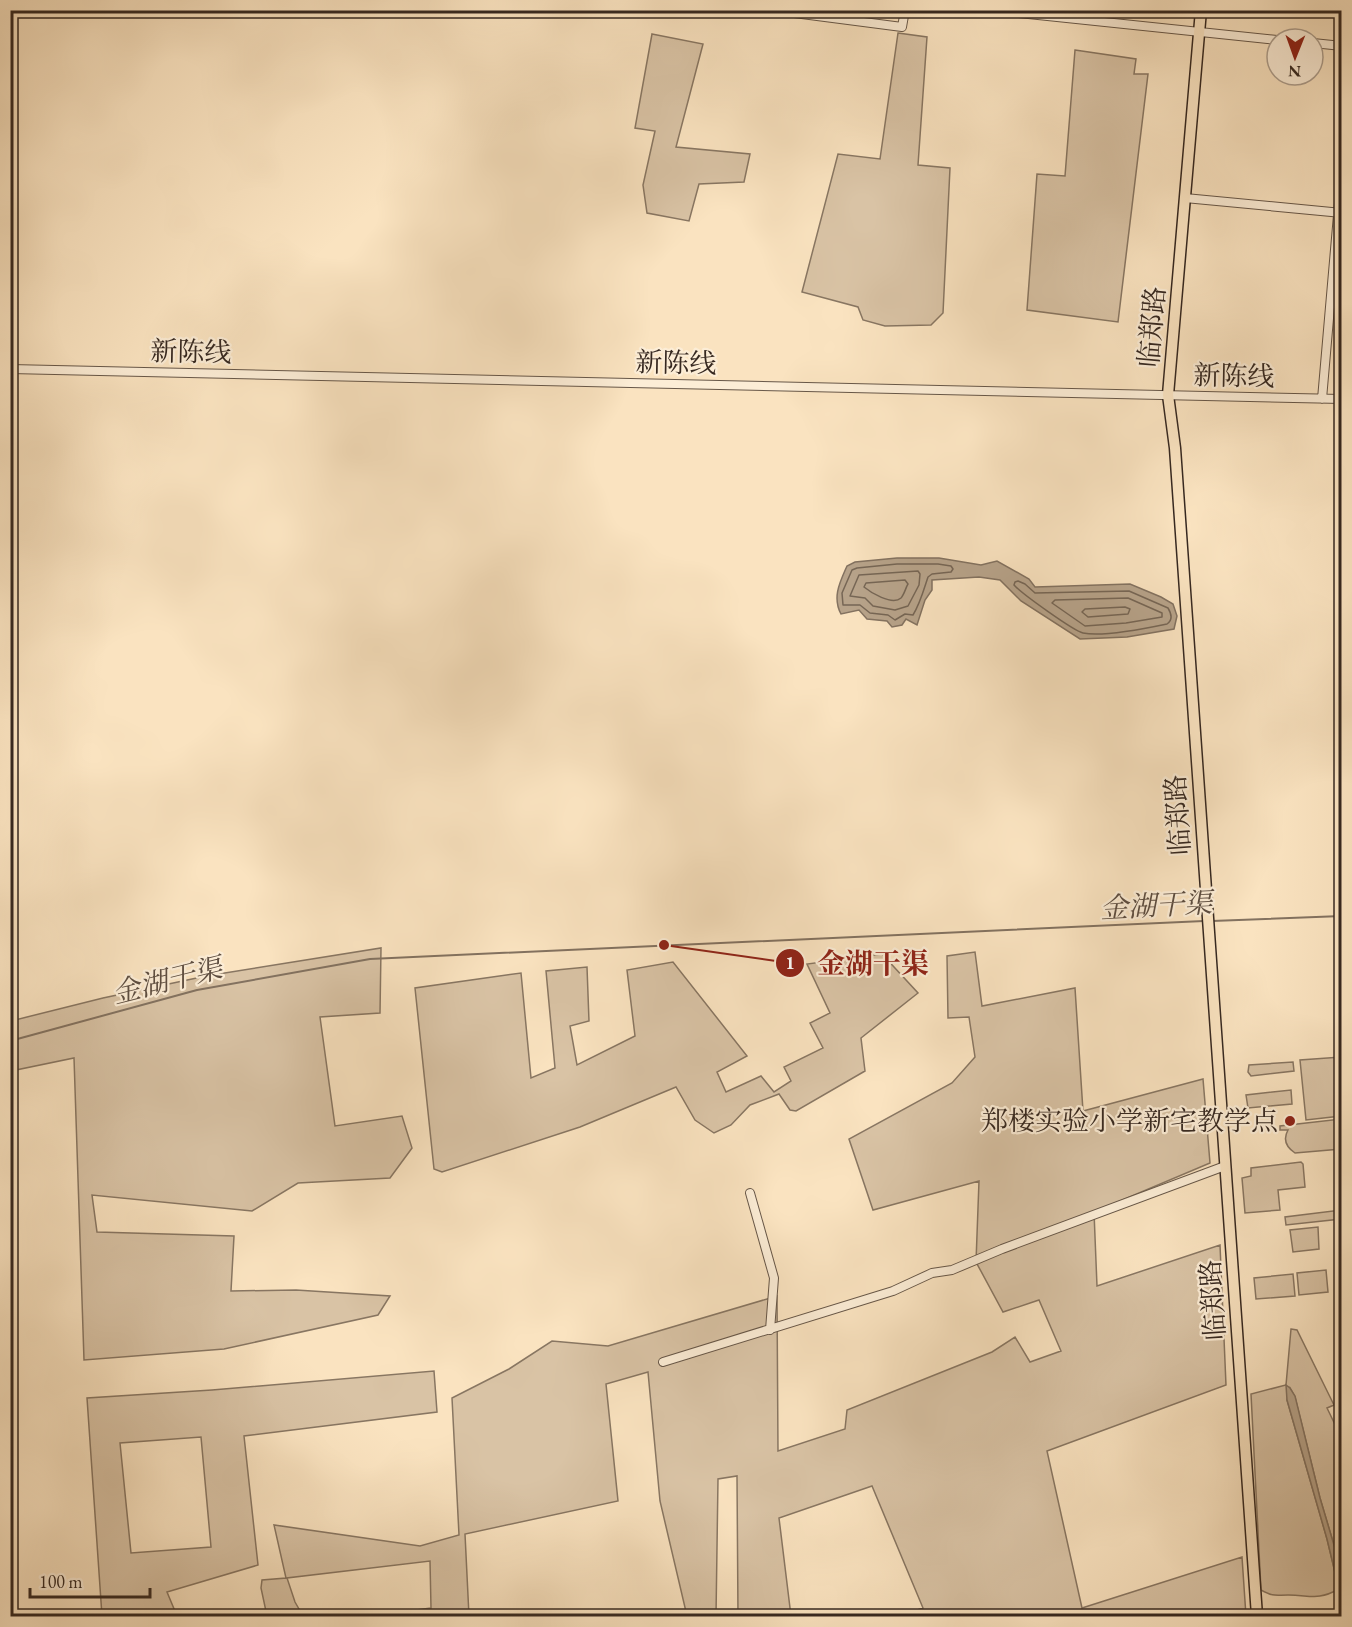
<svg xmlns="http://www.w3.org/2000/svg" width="1352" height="1627" font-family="'EB Garamond','Noto Serif SC',serif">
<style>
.green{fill:#d9c3a5;stroke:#887662;stroke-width:1.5;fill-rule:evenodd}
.water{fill:#b7a38a;stroke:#837260;stroke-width:1.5}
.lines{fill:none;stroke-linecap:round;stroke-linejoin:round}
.shore{stroke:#766655;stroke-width:1.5}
.stream{stroke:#837260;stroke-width:2}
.minor-casing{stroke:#675748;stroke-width:10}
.major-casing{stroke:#362820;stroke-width:13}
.minor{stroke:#fcedd6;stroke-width:8}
.major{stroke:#fae3c0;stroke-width:10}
.poi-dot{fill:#8f2418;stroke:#fcedd6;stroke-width:2}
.labels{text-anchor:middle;stroke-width:4.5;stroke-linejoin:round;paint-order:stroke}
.street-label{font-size:27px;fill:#362820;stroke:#fcedd6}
.poi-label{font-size:27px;fill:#362820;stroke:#fcedd6;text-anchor:end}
.water-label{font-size:28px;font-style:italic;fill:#5d4d40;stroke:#fcedd6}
.leader{fill:none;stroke:#8f2418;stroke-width:2}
.callout-dot{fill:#8f2418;stroke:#fcedd6;stroke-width:2}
.mark-label{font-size:18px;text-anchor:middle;font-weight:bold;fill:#fff}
.callout-label{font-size:28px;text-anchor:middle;font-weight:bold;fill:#8f2418;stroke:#fcedd6;stroke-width:4.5;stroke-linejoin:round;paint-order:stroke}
</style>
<rect width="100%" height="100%" fill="#fae3c0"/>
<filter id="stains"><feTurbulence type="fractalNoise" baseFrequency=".00333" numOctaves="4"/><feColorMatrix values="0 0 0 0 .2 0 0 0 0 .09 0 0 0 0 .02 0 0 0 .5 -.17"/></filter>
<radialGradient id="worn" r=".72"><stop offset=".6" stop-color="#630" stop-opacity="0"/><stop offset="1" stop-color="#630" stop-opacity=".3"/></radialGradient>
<!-- green -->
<path class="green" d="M 898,33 L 927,37 L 918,165 L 950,168 L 943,313 L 931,325 L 885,326 L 863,320 L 858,307 L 802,292 L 838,154 L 880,159 Z
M 652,34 L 703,44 L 676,147 L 750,154 L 744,182 L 699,184 L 689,221 L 647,213 L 643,185 L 655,131 L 635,128 Z
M 1075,50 L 1136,59 L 1134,74 L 1148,74 L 1118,322 L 1027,310 L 1037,174 L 1065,176 Z
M 381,948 L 380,1013 L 320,1017 L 335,1126 L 402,1116 L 412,1148 L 390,1178 L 298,1183 L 252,1211 L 92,1195 L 97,1232 L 234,1236 L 231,1291 L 296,1290 L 390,1296 L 378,1315 L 224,1349 L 84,1360 L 74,1058 L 11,1071 L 11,1021 L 103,998 L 206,976 Z
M 975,952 L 982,1006 L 1075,988 L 1083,1111 L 1203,1079 L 1210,1163 L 1094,1212 L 1097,1286 L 1220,1245 L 1226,1385 L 1047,1451 L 1082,1608 L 1242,1557 L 1246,1616 L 900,1616 L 923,1608 L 872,1486 L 779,1518 L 791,1616 L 738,1616 L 737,1476 L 718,1479 L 716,1616 L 687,1616 L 660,1501 L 648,1372 L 606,1384 L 618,1501 L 465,1534 L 469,1616 L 372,1616 L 431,1608 L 430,1561 L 287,1578 L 295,1602 L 303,1616 L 267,1616 L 261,1588 L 262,1580 L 286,1578 L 274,1525 L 420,1546 L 459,1535 L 452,1398 L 509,1369 L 552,1341 L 608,1346 L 777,1296 L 778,1451 L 845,1429 L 847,1410 L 992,1352 L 1015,1337 L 1030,1362 L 1061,1351 L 1039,1300 L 1003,1312 L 976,1262 L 979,1181 L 873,1210 L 849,1139 L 952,1083 L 975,1057 L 969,1017 L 948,1018 L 947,956 Z
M 882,954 L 918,993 L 861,1038 L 865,1071 L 796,1111 L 790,1110 L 779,1094 L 750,1105 L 731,1125 L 714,1133 L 695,1120 L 676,1087 L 580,1127 L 442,1172 L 434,1169 L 415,988 L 521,973 L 531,1078 L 555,1068 L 546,971 L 587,967 L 589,1021 L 570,1026 L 577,1065 L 635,1036 L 627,970 L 673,962 L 747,1056 L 717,1072 L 726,1092 L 761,1076 L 774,1092 L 791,1081 L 784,1067 L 823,1048 L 810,1023 L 830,1013 L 807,964 Z
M 1341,1057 L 1341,1116 L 1306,1120 L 1300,1060 Z
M 1293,1062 L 1294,1071 L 1251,1076 L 1248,1072 L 1249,1065 Z
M 1291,1090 L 1292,1104 L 1248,1108 L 1246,1095 Z
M 1341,1119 L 1341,1149 L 1295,1153 C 1286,1147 1283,1139 1288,1130 L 1280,1130 L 1280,1126 Z
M 1301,1162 L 1303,1164 L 1305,1187 L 1278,1190 L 1280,1210 L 1245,1213 L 1242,1178 L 1251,1176 L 1251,1168 Z
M 1341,1210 L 1341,1219 L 1286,1225 L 1285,1217 Z
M 1318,1227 L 1319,1249 L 1293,1252 L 1290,1230 Z
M 1326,1270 L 1328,1292 L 1299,1295 L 1297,1273 Z
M 1293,1274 L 1295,1296 L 1256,1299 L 1254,1278 Z
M 1291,1329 L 1297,1330 L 1334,1405 L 1327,1408 L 1341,1437 L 1341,1578 L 1339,1562 L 1320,1498 L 1295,1397 L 1290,1388 L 1287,1400 L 1327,1539 L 1339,1589 C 1317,1601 1311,1595 1288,1595 C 1275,1595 1274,1597 1261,1590 L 1251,1394 L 1286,1385 Z
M 434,1371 L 437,1412 L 244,1436 L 258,1565 L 167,1592 L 177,1616 L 102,1616 L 87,1398 L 212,1390 ZM 201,1437 L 211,1547 L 131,1553 L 120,1443 Z"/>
<!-- water -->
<path class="water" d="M 897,558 L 939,558 L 981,565 L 997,561 L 1029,579 L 1035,587 L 1130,584 L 1161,597 L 1173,604 L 1177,616 L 1174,629 L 1127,637 L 1080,639 L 1021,601 L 1000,580 L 979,577 L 932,580 L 932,590 L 925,600 L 917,625 L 906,619 L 902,625 L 892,627 L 887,621 L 867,619 L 859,610 L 841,614 C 832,597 840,582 847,566 L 855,562 Z
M 1286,1385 L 1290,1388 L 1295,1396 L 1320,1498 L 1339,1562 L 1341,1592 L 1341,1588 L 1339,1589 L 1327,1539 L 1287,1400 Z"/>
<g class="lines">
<!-- shore -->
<path class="shore" d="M 897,564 L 938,564 L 951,566 L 953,569 L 951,572 L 932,574 L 928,577 C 924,589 920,604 913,615 L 905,614 L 895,620 L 888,615 L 870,613 L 860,605 L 843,605 L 842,593 L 852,570 L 857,568 Z
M 918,571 L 920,574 L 919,585 L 908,606 L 895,610 L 873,606 L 865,598 L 850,596 L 859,575 Z
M 905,580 L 908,584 C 906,587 904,595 901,598 C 892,606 870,592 864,587 L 866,583 Z
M 1018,581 L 1025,584 L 1035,593 L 1129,591 L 1168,608 C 1171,613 1173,620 1167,624 C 1148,628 1101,637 1083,633 C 1074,631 1022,594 1014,585 L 1015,582 Z
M 1128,598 L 1162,613 L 1162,617 L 1126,623 L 1085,626 L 1052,603 L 1055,600 Z
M 1125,607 L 1130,609 L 1128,614 L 1088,617 L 1082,612 L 1085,609 Z"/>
<!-- stream -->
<path class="stream" d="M 1212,921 L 1342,916
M 10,1041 L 197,990 L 370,959 L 1204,921"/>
<!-- minor casing -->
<g class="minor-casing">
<path id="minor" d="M 771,10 L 902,27 L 905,10
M 990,10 L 1277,40
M 1313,43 L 1342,46
M 1185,198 L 1342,213
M 10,369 L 1342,399
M 1322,399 L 1342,169
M 750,1193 L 774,1278 L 770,1330
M 663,1362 L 893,1291 L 932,1273 L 952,1270 L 1002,1249 L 1225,1166"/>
</g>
<!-- major casing -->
<g class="major-casing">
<path id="major" d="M 1201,10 L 1168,395 L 1175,448 L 1257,1616"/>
</g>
<!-- minor -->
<use href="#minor" class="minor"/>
<!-- major -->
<use href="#major" class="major"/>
</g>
<!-- markers -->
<circle class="poi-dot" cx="1290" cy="1121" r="6"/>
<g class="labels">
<!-- street labels -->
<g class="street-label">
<text transform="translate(1152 327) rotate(-85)" y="9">临郑路</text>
<text transform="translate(191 352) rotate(1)" y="9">新陈线</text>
<text transform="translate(676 363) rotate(1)" y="9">新陈线</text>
<text transform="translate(1234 376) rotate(1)" y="9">新陈线</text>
<text transform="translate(1178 815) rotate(-94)" y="9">临郑路</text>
<text transform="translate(1213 1300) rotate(-94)" y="9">临郑路</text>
</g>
<!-- poi labels -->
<g class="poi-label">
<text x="1278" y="1130">郑楼实验小学新宅教学点</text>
</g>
<!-- water labels -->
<g class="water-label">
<text transform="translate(1156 905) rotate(-3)" y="10">金湖干渠</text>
<text transform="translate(167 980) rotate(-14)" y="10">金湖干渠</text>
</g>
</g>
<!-- callouts -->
<path class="leader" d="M664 945L790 963"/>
<g class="callout-dot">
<circle cx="664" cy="945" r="6"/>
<circle cx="790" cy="963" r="15"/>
</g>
<g class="mark-label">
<text x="790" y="969">1</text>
</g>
<g class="callout-label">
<text x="873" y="973">金湖干渠</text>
</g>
<!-- margin -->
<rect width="1352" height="1627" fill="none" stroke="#fae3c0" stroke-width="36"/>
<rect x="12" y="12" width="1328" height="1603" fill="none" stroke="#362820" stroke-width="3"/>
<rect x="18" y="18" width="1316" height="1591" fill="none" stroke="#362820" stroke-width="1.5"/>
<!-- north arrow -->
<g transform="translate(1295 57) rotate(181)"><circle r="28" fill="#fcedd6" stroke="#ad9e8d" stroke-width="1.5"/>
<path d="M0-4.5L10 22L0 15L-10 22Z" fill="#8f2418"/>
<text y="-9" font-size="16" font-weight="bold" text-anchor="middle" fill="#362820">N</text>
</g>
<!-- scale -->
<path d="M30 1588v9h120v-9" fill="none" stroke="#362820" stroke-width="3"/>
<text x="39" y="1588" font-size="18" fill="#362820" stroke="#fcedd6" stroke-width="4.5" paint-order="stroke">100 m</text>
<rect width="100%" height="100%" filter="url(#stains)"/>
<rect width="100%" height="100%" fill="url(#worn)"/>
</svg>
